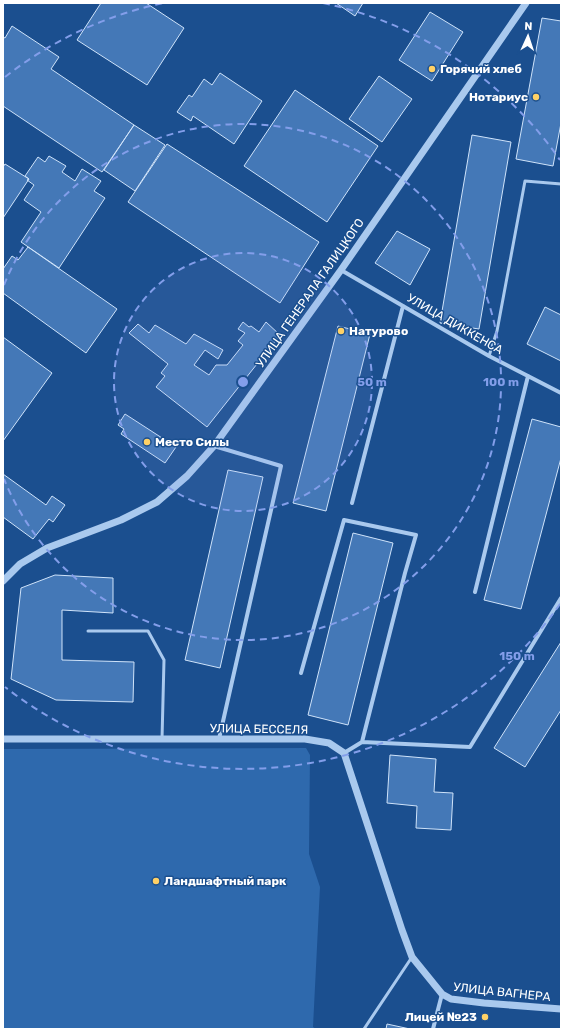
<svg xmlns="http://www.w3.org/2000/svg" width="564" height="1032" font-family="Rubik,sans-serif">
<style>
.green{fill:#2e69ad}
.building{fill:#4478b7;stroke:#cfe3fa}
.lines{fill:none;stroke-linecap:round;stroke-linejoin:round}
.service{stroke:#a9c9ee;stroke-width:3}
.minor{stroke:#a9c9ee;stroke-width:4}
.tertiary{stroke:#a9c9ee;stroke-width:7}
.ring{fill:none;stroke:#839eea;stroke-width:2;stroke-dasharray:7 5}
.poi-dot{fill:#ffd166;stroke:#1b4f8f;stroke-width:1.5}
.labels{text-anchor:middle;stroke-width:3;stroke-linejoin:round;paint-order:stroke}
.poi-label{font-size:12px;font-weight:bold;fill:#fff;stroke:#1b4f8f;text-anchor:start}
.street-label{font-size:12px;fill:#fff;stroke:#1b4f8f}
.centre{fill:#839eea;stroke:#1b4f8f;stroke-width:2}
.ring-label{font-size:12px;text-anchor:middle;font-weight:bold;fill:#839eea;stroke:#1b4f8f;stroke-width:3;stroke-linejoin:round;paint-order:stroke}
</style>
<rect width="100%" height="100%" fill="#1b4f8f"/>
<!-- green -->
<path class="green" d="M 306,748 L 310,755 L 309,854 L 320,887 L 313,1027 L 316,1029 L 3,1029 L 3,749 Z"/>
<!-- building -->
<path class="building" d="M 101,3 L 146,3 L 184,28 L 147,85 L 77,40 Z
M 336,3 L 363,3 L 355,16 Z
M 430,12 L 463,32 L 432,81 L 399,60 Z
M 542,18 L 561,21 L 561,123 L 553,166 L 516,159 Z
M 12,26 L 59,57 L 51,69 L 134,125 L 102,172 L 3,106 L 3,37 L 5,38 Z
M 220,73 L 262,101 L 234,144 L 193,116 L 191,121 L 177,112 L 189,95 L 192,97 L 204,79 L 212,85 Z
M 379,76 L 412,99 L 382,142 L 349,119 Z
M 295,90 L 378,146 L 327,222 L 244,166 Z
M 134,125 L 165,145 L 135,191 L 104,170 Z
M 472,135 L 511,142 L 479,329 L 440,323 Z
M 167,144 L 319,242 L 280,303 L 128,202 Z
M 49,156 L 66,166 L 62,172 L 75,181 L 82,169 L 101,181 L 94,191 L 105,198 L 59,268 L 21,242 L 41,212 L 24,200 L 34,185 L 27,180 L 29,179 L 25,176 L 38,157 L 45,162 Z
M 5,164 L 29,179 L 3,218 L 3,167 Z
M 397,231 L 430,249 L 410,285 L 375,263 Z
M 28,247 L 117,309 L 86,353 L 3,293 L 3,269 L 12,256 L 18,260 Z
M 545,307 L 561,315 L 561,361 L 527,344 Z
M 243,322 L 249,327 L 251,326 L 259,332 L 266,322 L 280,335 L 207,427 L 156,387 L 165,376 L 161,373 L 168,364 L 129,333 L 138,324 L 149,333 L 155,325 L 186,344 L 194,334 L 223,350 L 218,359 L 205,350 L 194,365 L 209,375 L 216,365 L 227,365 L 243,345 L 238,341 L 245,333 L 238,329 Z
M 338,326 L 370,334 L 326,511 L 293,503 Z
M 3,337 L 52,373 L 3,441 Z
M 125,414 L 176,447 L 165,463 L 121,434 L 124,429 L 118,425 Z
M 532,419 L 561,427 L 561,458 L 521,609 L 484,600 Z
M 228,470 L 263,477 L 220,668 L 185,660 Z
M 3,474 L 46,505 L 52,496 L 65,505 L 53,522 L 49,519 L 33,539 L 3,517 Z
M 353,533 L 393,543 L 348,725 L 308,715 Z
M 55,575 L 113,578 L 113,613 L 62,610 L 62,660 L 134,662 L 133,702 L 56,700 L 11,679 L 21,588 Z
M 561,642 L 561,710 L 525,767 L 494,748 Z
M 390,755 L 436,759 L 434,792 L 453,793 L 451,830 L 416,828 L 417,806 L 387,803 Z
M 387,1024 L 410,1029 L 386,1029 Z"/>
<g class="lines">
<!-- service -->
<path class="service" d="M 489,356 L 497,331 L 525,181 L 561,184
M 88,631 L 148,631 L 164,660 L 162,739
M 364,1029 L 412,957"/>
<!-- minor -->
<path class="minor" d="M 341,270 L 489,356 L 561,393
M 214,446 L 281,466 L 219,739
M 352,503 L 403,306
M 475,592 L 528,376
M 301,673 L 344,520 L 416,535 L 405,573 L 362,742
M 344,753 L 362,742 L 470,747 L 561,598
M 433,1029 L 442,994"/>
<!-- tertiary -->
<path class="tertiary" d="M 3,581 L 20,564 L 47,548 L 121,520 L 157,502 L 187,476 L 214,446 L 341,270 L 526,3
M 3,739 L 305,739 L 329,743 L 344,753 L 402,930 L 412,957 L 442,994 L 451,999 L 484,1003 L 561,1009"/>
</g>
<!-- distance rings -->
<circle cx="243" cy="382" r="129" fill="#839eea" fill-opacity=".12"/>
<g class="ring">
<circle cx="243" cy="382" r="129"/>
<path d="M4 285A258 258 0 1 1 4 479"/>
<path d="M560 604A387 387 0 0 1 5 687M5 77A387 387 0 0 1 163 3M323 3A387 387 0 0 1 560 160"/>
</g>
<!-- markers -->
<g class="poi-dot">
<circle cx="432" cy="69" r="4"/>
<circle cx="536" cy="97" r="4"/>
<circle cx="341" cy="331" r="4"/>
<circle cx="147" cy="442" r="4"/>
<circle cx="156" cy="881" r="4"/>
<circle cx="485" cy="1017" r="4"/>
</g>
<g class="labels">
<!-- poi labels -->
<g class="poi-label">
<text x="440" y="73">Горячий хлеб</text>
<text x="528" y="101" text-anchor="end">Нотариус</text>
<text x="349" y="335">Натурово</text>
<text x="155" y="446">Место Силы</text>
<text x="164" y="885">Ландшафтный парк</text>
<text x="477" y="1021" text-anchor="end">Лицей №23</text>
</g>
<!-- street labels -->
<g class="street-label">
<text transform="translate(310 293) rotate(-55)" y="4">УЛИЦА ГЕНЕРАЛА ГАЛИЦКОГО</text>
<text transform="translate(455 324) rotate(30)" y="4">УЛИЦА ДИККЕНСА</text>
<text transform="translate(259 729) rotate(1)" y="4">УЛИЦА БЕССЕЛЯ</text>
<text transform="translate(502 992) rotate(6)" y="4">УЛИЦА ВАГНЕРА</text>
</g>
</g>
<circle cx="243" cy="382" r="6" class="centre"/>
<g class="ring-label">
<text x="372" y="386">50 m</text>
<text x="501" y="386">100 m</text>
<text x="517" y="660">150 m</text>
</g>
<!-- border -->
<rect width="564" height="1032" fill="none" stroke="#ffffff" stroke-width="8"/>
<!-- north arrow -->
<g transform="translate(528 36) rotate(3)" stroke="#1b4f8f" stroke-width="3" paint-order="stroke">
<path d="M0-3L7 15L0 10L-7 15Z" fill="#ffffff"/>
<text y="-6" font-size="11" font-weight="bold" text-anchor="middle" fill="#ffffff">N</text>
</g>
</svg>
